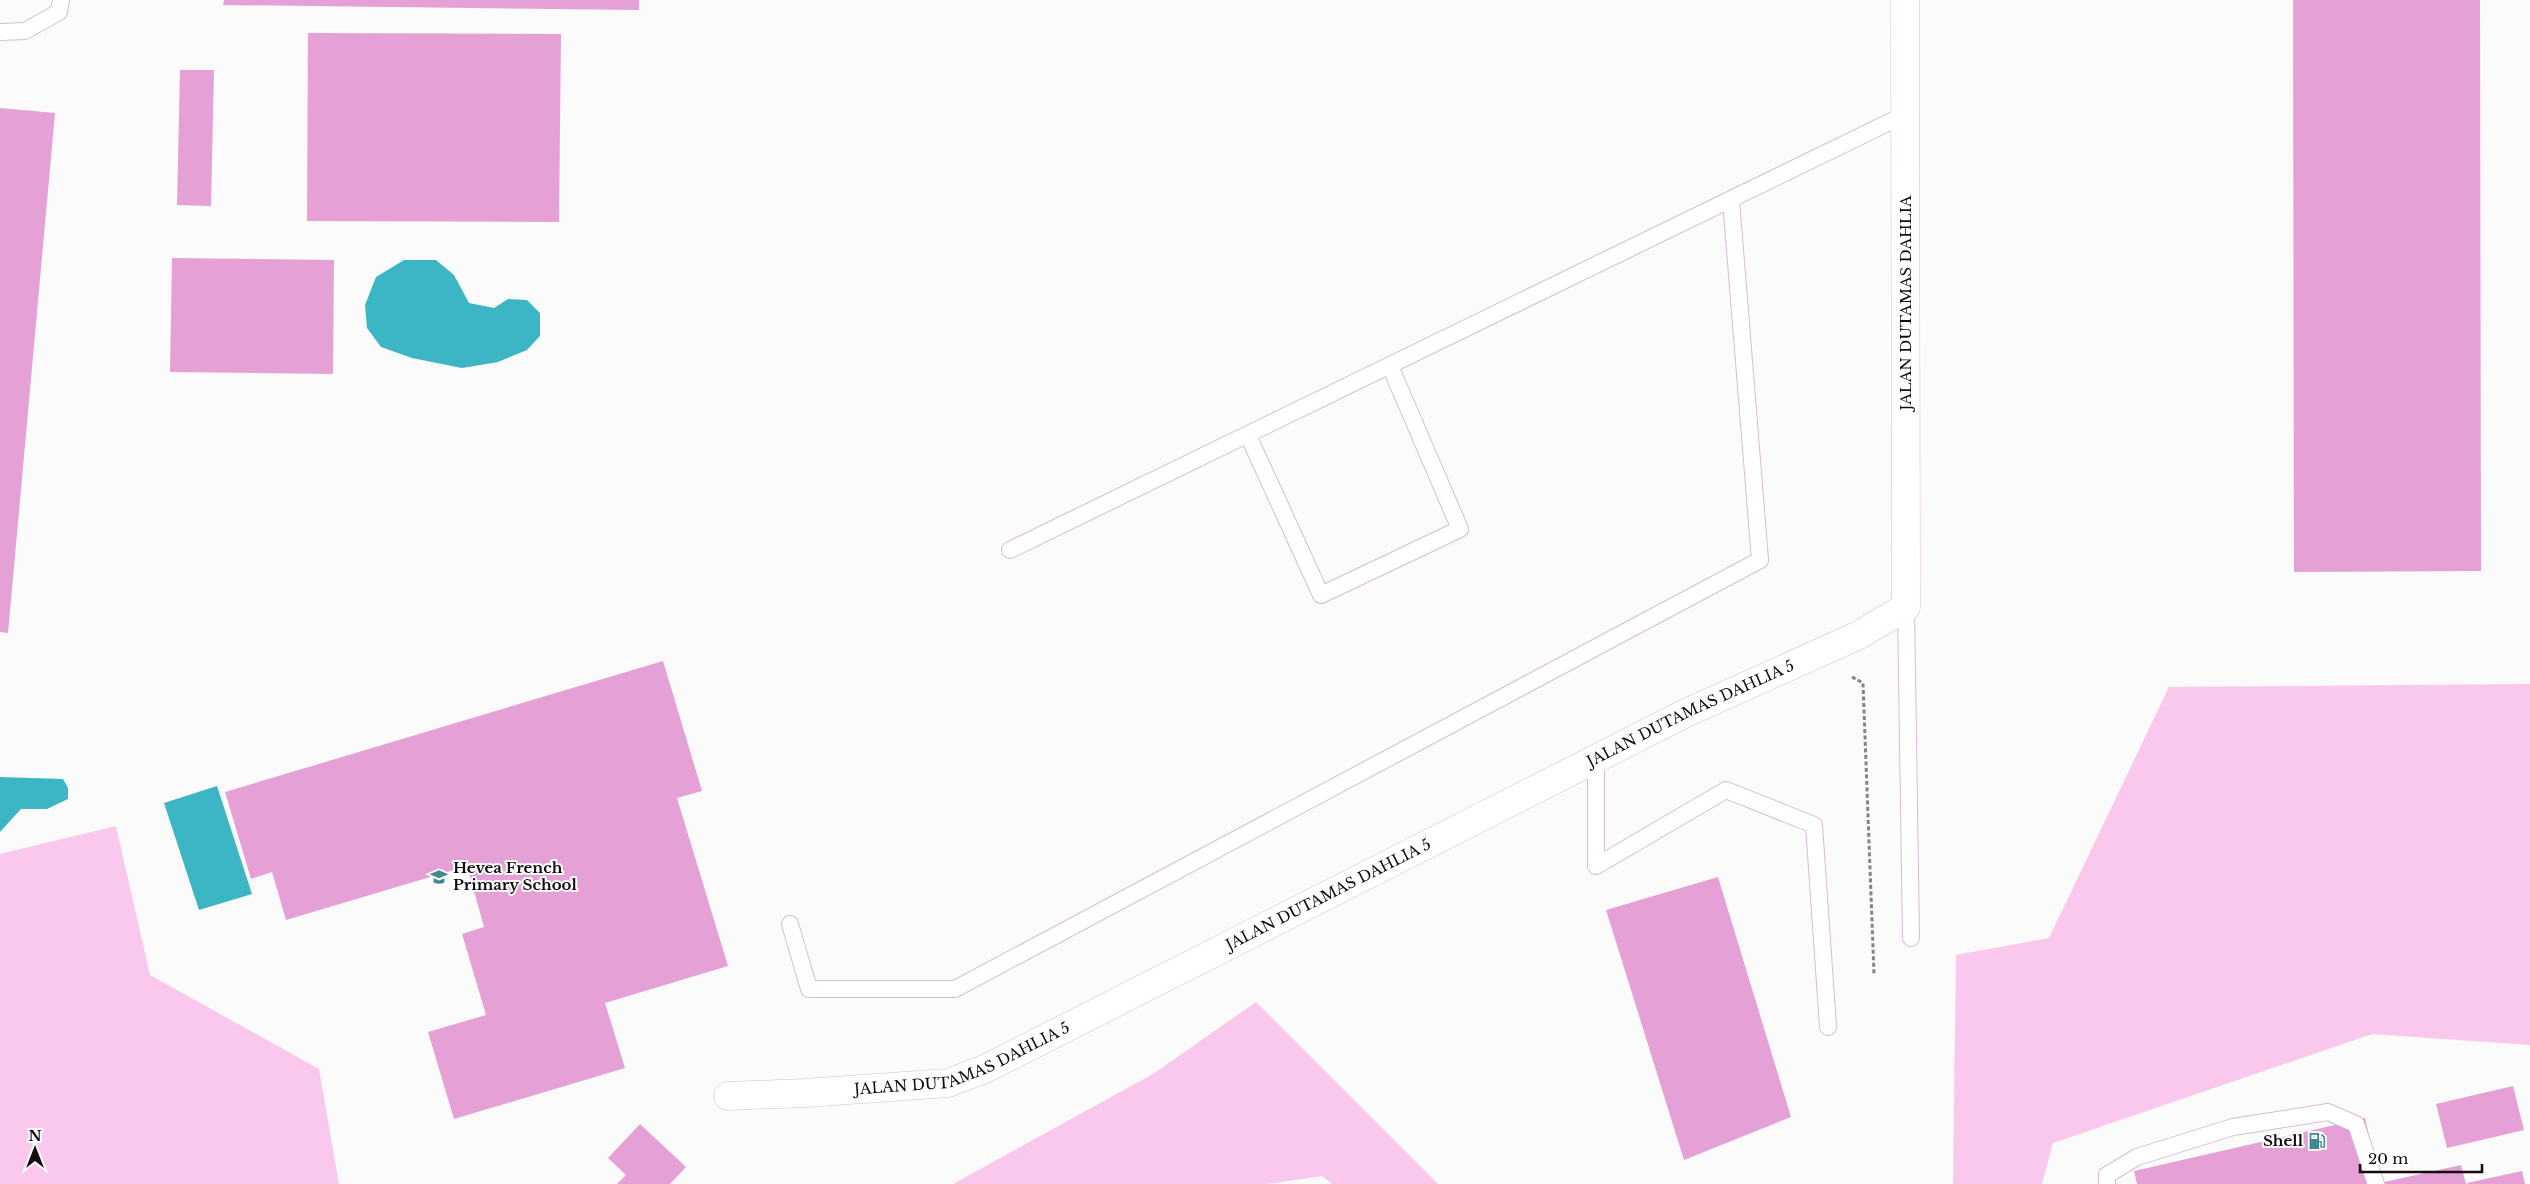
<svg xmlns="http://www.w3.org/2000/svg" width="2530" height="1184" font-family="'Libre Baskerville',serif">
<style>
.green{fill:#fac7ed}
.water{fill:#3cb5c4}
.building{fill:#e5a0d6}
.lines{fill:none;stroke-linecap:round;stroke-linejoin:round}
.service-casing{stroke:#dbbbd3;stroke-width:18}
.minor-casing{stroke:#dbbbd3;stroke-width:29}
.path{stroke:#888286;stroke-width:3;stroke-dasharray:4 2.5;stroke-linecap:butt}
.service{stroke:#fff;stroke-width:16}
.minor{stroke:#fff;stroke-width:28}
.labels{text-anchor:middle;stroke-width:4;stroke-linejoin:round;paint-order:stroke}
.street-label{font-size:15px;fill:#150a12;stroke:#fff}
.poi-label{font-size:15px;font-weight:bold;fill:#150a12;stroke:#fff;text-anchor:start}
</style>
<rect width="100%" height="100%" fill="#fbfbfb"/>
<!-- green -->
<path class="green" d="M 2530,684 L 2530,1045 L 2372,1034 L 2053,1143 L 2042,1184 L 1953,1184 L 1956,955 L 2049,938 L 2169,687 Z
M 116,826 L 150,975 L 319,1069 L 339,1184 L 0,1184 L 0,854 Z
M 1256,1002 L 1438,1184 L 1332,1184 L 1322,1176 L 1268,1184 L 953,1184 L 1153,1074 Z"/>
<!-- water -->
<path class="water" d="M 404,260 L 436,260 L 454,275 L 469,303 L 494,308 L 508,299 L 527,300 L 540,313 L 540,336 L 527,350 L 498,362 L 462,368 L 412,358 L 381,347 L 367,328 L 365,305 L 376,277 Z
M 0,777 L 63,779 L 68,788 L 68,799 L 47,809 L 21,809 L 0,832 Z
M 217,786 L 252,894 L 199,910 L 164,803 Z"/>
<!-- building -->
<path class="building" d="M 224,0 L 639,0 L 639,10 L 223,5 Z
M 2293,0 L 2480,0 L 2481,571 L 2294,572 Z
M 308,33 L 561,34 L 559,222 L 307,221 Z
M 180,70 L 214,70 L 211,206 L 177,205 Z
M 0,108 L 55,113 L 8,633 L 0,632 Z
M 172,258 L 334,260 L 333,374 L 170,372 Z
M 663,661 L 702,791 L 677,798 L 728,966 L 605,1003 L 625,1068 L 454,1119 L 428,1032 L 486,1015 L 462,934 L 484,927 L 467,866 L 286,920 L 272,872 L 251,879 L 225,792 Z
M 1718,877 L 1791,1117 L 1684,1160 L 1606,910 Z
M 2513,1086 L 2524,1130 L 2447,1148 L 2436,1104 Z
M 2365,1118 L 2380,1183 L 2461,1165 L 2466,1184 L 2137,1184 L 2134,1171 Z
M 640,1124 L 686,1167 L 670,1184 L 617,1184 L 626,1175 L 608,1158 Z
M 2522,1171 L 2525,1184 L 2468,1184 L 2467,1183 Z"/>
<g class="lines">
<!-- service casing -->
<g class="service-casing">
<path id="service" d="M 0,32 L 25,31 L 59,12 L 61,0
M 1248,435 L 1321,595 L 1460,529 L 1390,366
M 1010,550 L 1906,114
M 1906,607 L 1911,938
M 1596,760 L 1596,866
M 1596,866 L 1726,790 L 1814,825 L 1828,1027
M 790,924 L 809,989 L 955,989 L 1760,560 L 1731,200
M 2107,1184 L 2107,1175 L 2137,1157 L 2233,1127 L 2328,1112 L 2356,1124 L 2376,1184"/>
</g>
<!-- minor casing -->
<g class="minor-casing">
<g id="minor">
<path id="s1" d="M 728,1096 L 805,1093 L 948,1083 L 987,1068 L 1686,713 L 1859,635 L 1906,607 L 1905,0"/>
</g>
</g>
<!-- path -->
<path class="path" d="M 1852,677 L 1863,683 L 1874,974"/>
<!-- service -->
<use href="#service" class="service"/>
<!-- minor -->
<use href="#minor" class="minor"/>
</g>
<!-- icons -->
<defs>
<g id="school-bare" transform="scale(1.35)"><path d="M0-5L7-2L0 1L-7-2ZM-4 1L0 2.5L4 1V4Q0 6-4 4Z" fill="#418891" stroke="#fff" stroke-width="2.5" paint-order="stroke"/></g>
<g id="fuel-bare" transform="scale(1.35)"><path d="M-5.5-6h7V0h2V4h1.3V-2.5L3-4.5l.8-.8L6-3V5H2.5V1h-1V6h-7ZM-4.2-4.7v3.2H.2V-4.7Z" fill="#418891" stroke="#fff" stroke-width="2.5" paint-order="stroke"/></g>
</defs>
<g fill-rule="evenodd">
<use href="#school-bare" x="439" y="877"/>
<use href="#fuel-bare" x="2317" y="1141"/>
</g>
<g class="labels">
<!-- street labels -->
<g class="street-label">
<text transform="translate(1906 303) rotate(-90)" y="5">JALAN DUTAMAS DAHLIA</text>
<text dy="5" stroke="none"><textPath href="#s1" startOffset="1050">JALAN DUTAMAS DAHLIA 5</textPath></text>
<text dy="5" stroke="none"><textPath href="#s1" startOffset="645">JALAN DUTAMAS DAHLIA 5</textPath></text>
<text dy="5" stroke="none"><textPath href="#s1" startOffset="240">JALAN DUTAMAS DAHLIA 5</textPath></text>
</g>
<!-- poi labels -->
<g class="poi-label">
<text x="453" y="873">Hevea French<tspan x="453" dy="17">Primary School</tspan></text>
<text x="2303" y="1146" text-anchor="end">Shell</text>
</g>
</g>
<!-- north arrow -->
<g transform="translate(35 1149)" stroke="#ffffff" stroke-width="4" paint-order="stroke">
<path d="M0-4L9 19L0 12L-9 19Z" fill="#150a12"/>
<text y="-8" font-size="14" font-weight="bold" text-anchor="middle" fill="#150a12">N</text>
</g>
<!-- scale -->
<path d="M2360 1164v8h122v-8" fill="none" stroke="#150a12" stroke-width="2.5"/>
<text x="2368" y="1164" font-size="15" fill="#150a12" stroke="#ffffff" stroke-width="4" paint-order="stroke">20 m</text>
</svg>
